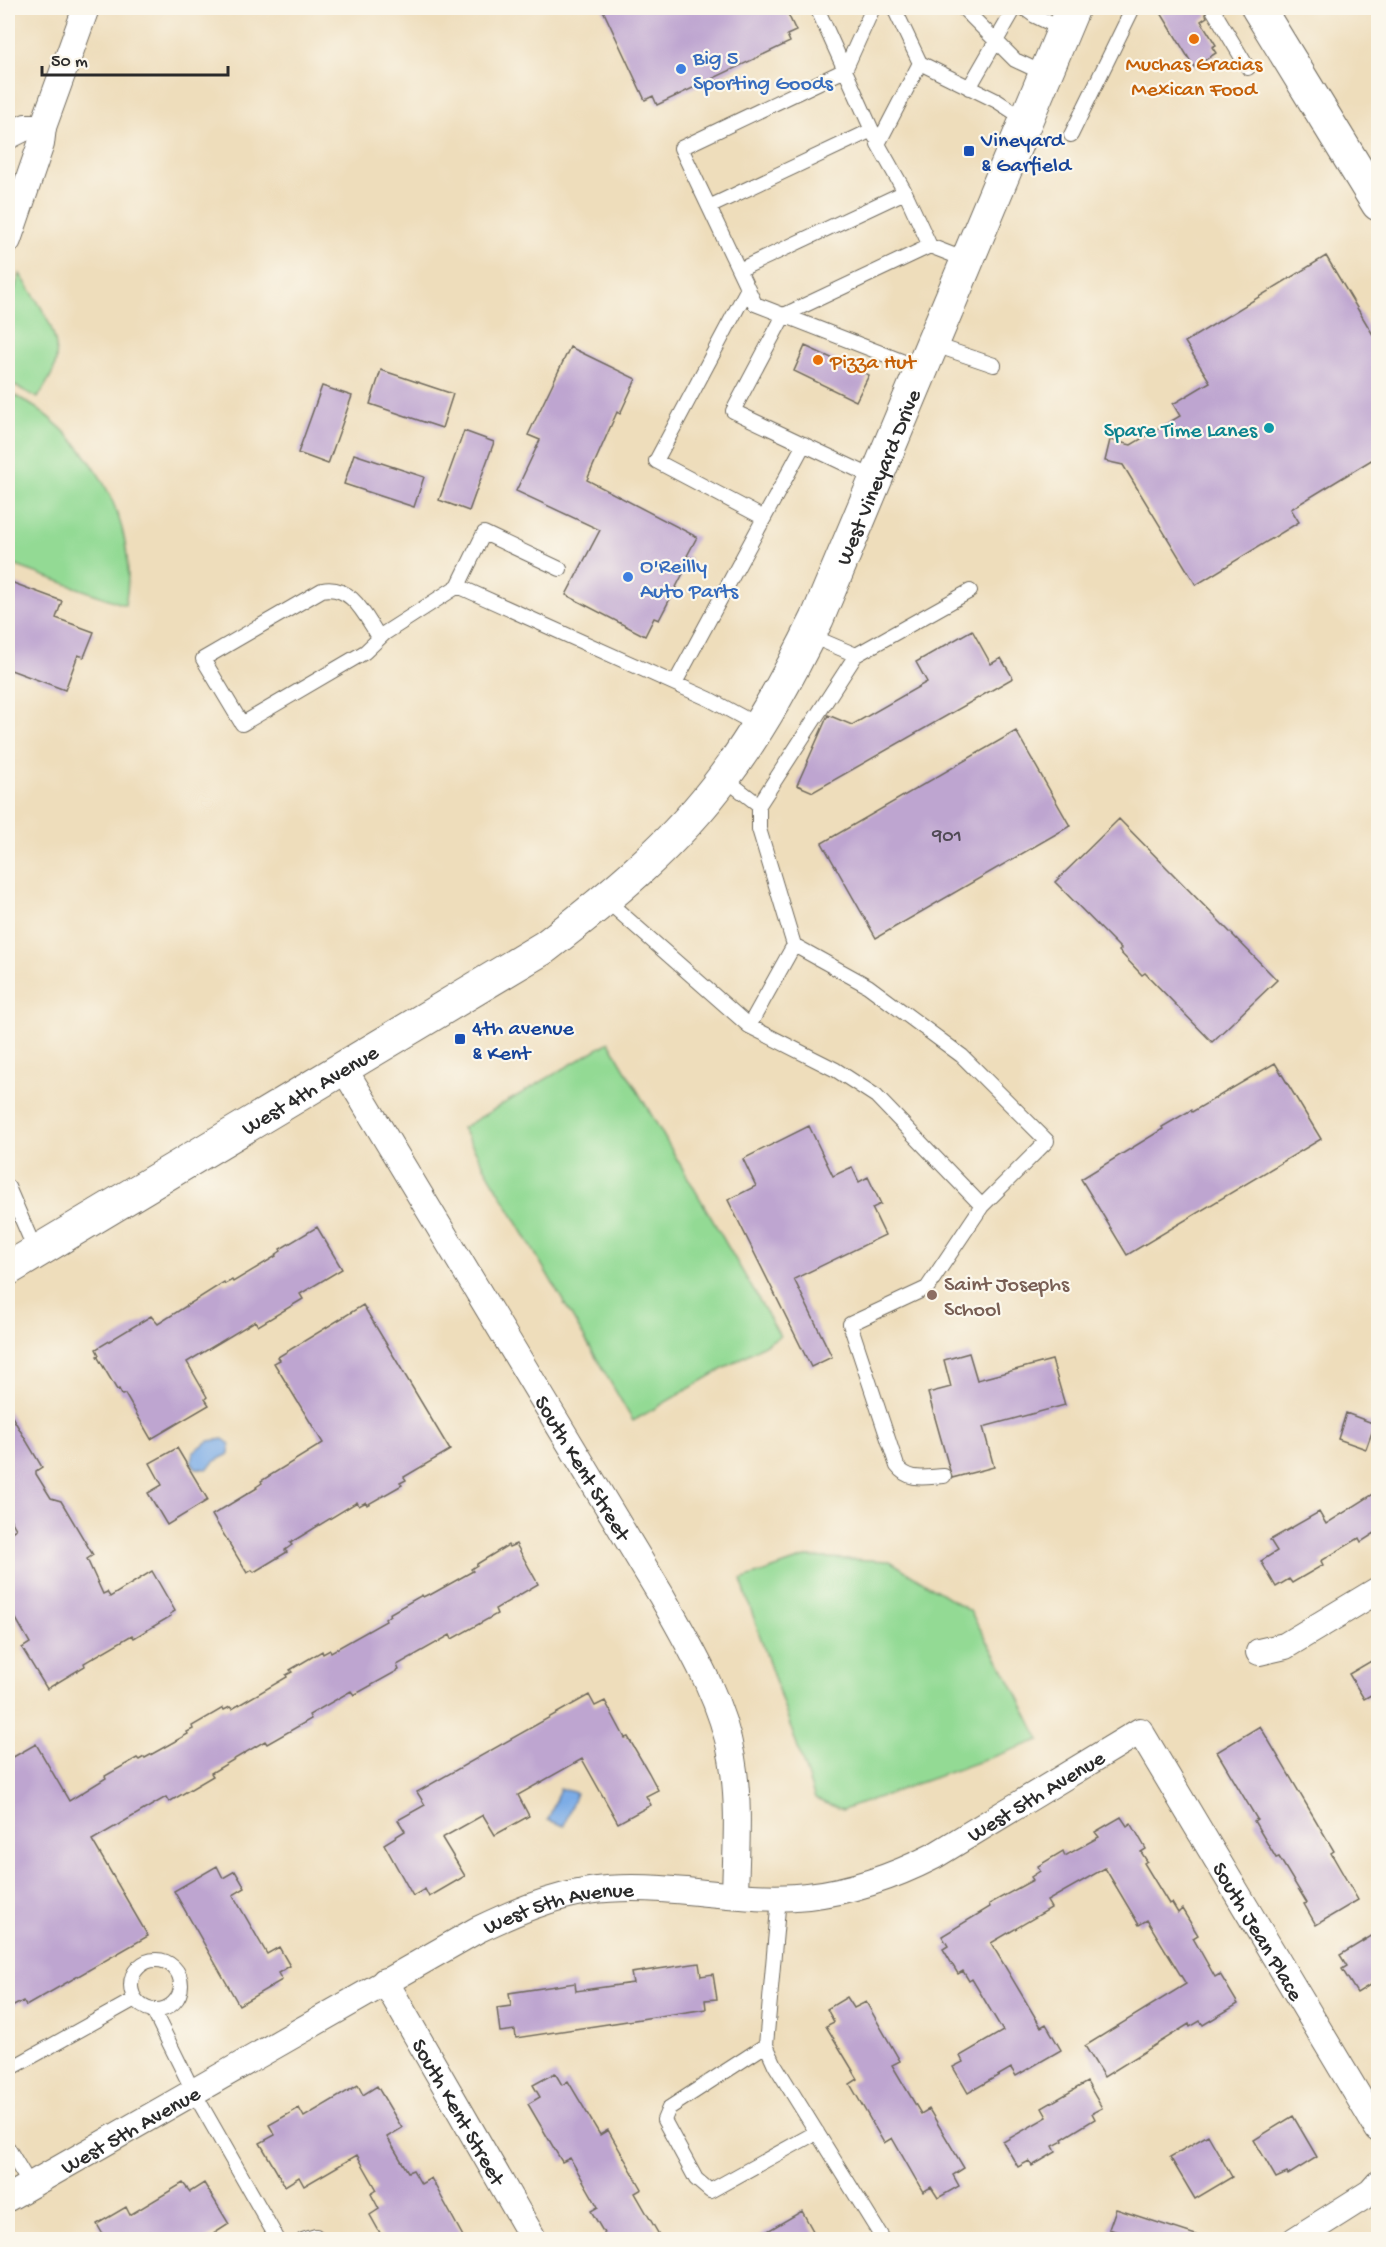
<svg xmlns="http://www.w3.org/2000/svg" width="1386" height="2247" font-family="'Gochi Hand',sans-serif">
<style>
.green{fill:#93da94;stroke:#5f8260;stroke-width:1.5}
.water{fill:#7bace6;stroke:#536c88;stroke-width:1.5}
.building{fill:#bea5d0}
.lines{fill:none;stroke-linecap:round;stroke-linejoin:round}
.service-casing{stroke:#6f695d;stroke-width:16}
.minor-casing{stroke:#6f695d;stroke-width:28}
.tertiary-casing{stroke:#6f695d;stroke-width:35}
.secondary-casing{stroke:#6f695d;stroke-width:35}
.service{stroke:#fff;stroke-width:14}
.minor{stroke:#fff;stroke-width:26}
.tertiary{stroke:#fff;stroke-width:33}
.secondary{stroke:#fff;stroke-width:33}
.food-dot{fill:#e8710a;stroke:#fbf7ec;stroke-width:2}
.shop-dot{fill:#3f7fe0;stroke:#fbf7ec;stroke-width:2}
.transit-dot{fill:#1a4fb4;stroke:#fbf7ec;stroke-width:2}
.culture-dot{fill:#0f9aa8;stroke:#fbf7ec;stroke-width:2}
.education-dot{fill:#8d6e63;stroke:#fbf7ec;stroke-width:2}
.labels{text-anchor:middle;stroke-width:4.5;stroke-linejoin:round;paint-order:stroke}
.number-label{font-size:20px;fill:#504a54}
.shop-label{font-size:22px;fill:#366cbe;stroke:#fbf7ec;text-anchor:start}
.food-label{font-size:22px;fill:#c56008;stroke:#fbf7ec}
.transit-label{font-size:22px;fill:#164399;stroke:#fbf7ec;text-anchor:start}
.culture-label{font-size:22px;fill:#0d838f;stroke:#fbf7ec;text-anchor:end}
.street-label{font-size:22px;fill:#2b2b2b;stroke:#fbf7ec}
.education-label{font-size:22px;fill:#785e54;stroke:#fbf7ec;text-anchor:start}
</style>
<rect width="100%" height="100%" fill="#fbf7ec"/>
<filter id="ink" filterUnits="userSpaceOnUse"><feTurbulence type="fractalNoise" baseFrequency=".0167" numOctaves="2"/><feDisplacementMap in="SourceGraphic" scale="12" xChannelSelector="R" yChannelSelector="G"/><feConvolveMatrix kernelMatrix="1 2 1 2 8 2 1 2 1" color-interpolation-filters="sRGB"/></filter>
<filter id="wash" filterUnits="userSpaceOnUse"><feTurbulence type="fractalNoise" baseFrequency=".008" numOctaves="4" result="noise"/><feDisplacementMap in="SourceGraphic" scale="24" xChannelSelector="R" yChannelSelector="G"/><feGaussianBlur stdDeviation="1.35" result="paint"/><feColorMatrix in="noise" values="0 0 0 0 0 0 0 0 0 0 0 0 0 0 0 0 0 1.4 0 .05"/><feComposite in="paint" operator="in"/></filter>
<g filter="url(#wash)">
<rect width="100%" height="100%" fill="#edb"/>
<!-- green -->
<path class="green" d="M 20,274 C 37,301 65,336 54,369 C 50,379 43,389 38,398 L 8,382 L 8,308 Z
M 8,392 C 85,428 142,519 125,605 L 8,563 Z
M 609,1042 L 780,1336 L 633,1421 L 462,1128 Z
M 807,1557 L 890,1561 L 970,1611 L 1011,1682 L 1040,1740 L 843,1810 L 815,1799 L 741,1580 Z"/>
<!-- water -->
<path class="water" d="M 223,1439 L 230,1444 L 229,1454 L 215,1461 L 207,1469 L 196,1468 L 191,1462 L 193,1452 L 209,1441 Z
M 560,1788 L 576,1793 L 564,1826 L 548,1820 Z"/>
<g id="blocks">
<!-- building -->
<path class="building" d="M 602,8 L 785,8 L 796,31 L 787,35 L 790,42 L 657,105 L 653,96 L 645,100 Z
M 1158,8 L 1203,8 L 1207,17 L 1201,21 L 1216,45 L 1212,47 L 1216,53 L 1194,67 Z
M 1326,256 L 1378,343 L 1378,456 L 1291,509 L 1299,522 L 1196,585 L 1123,465 L 1105,461 L 1110,440 L 1131,445 L 1180,416 L 1173,404 L 1210,382 L 1185,342 Z
M 805,346 L 869,375 L 856,401 L 794,371 Z
M 570,347 L 636,379 L 620,414 L 617,412 L 587,480 L 697,537 L 687,556 L 691,558 L 659,620 L 654,618 L 645,636 L 566,595 L 600,530 L 516,491 L 540,440 L 528,435 Z
M 381,370 L 453,394 L 442,428 L 370,404 Z
M 322,386 L 352,396 L 328,464 L 298,453 Z
M 464,431 L 494,442 L 469,511 L 439,500 Z
M 354,454 L 424,477 L 414,507 L 344,484 Z
M 8,581 L 62,601 L 56,618 L 94,632 L 84,657 L 78,655 L 65,690 L 8,669 Z
M 972,630 L 991,664 L 1001,658 L 1013,678 L 813,792 L 797,785 L 828,715 L 852,725 L 927,682 L 916,662 Z
M 1016,731 L 1070,826 L 876,938 L 822,843 Z
M 1119,819 L 1277,980 L 1212,1042 L 1145,973 L 1142,975 L 1119,951 L 1121,949 L 1055,882 Z
M 1275,1063 L 1321,1139 L 1127,1255 L 1081,1179 L 1163,1129 L 1162,1127 L 1191,1110 L 1192,1112 Z
M 809,1126 L 833,1176 L 852,1167 L 859,1182 L 868,1177 L 881,1204 L 872,1208 L 885,1235 L 794,1279 L 832,1357 L 811,1367 L 728,1200 L 756,1186 L 743,1159 Z
M 317,1227 L 342,1269 L 300,1294 L 303,1299 L 258,1326 L 255,1321 L 187,1362 L 207,1397 L 205,1399 L 209,1405 L 151,1439 L 125,1394 L 122,1395 L 119,1389 L 117,1390 L 97,1356 L 99,1355 L 96,1349 L 151,1316 L 158,1324 L 224,1282 L 225,1284 L 232,1280 L 233,1282 L 276,1256 L 275,1255 L 281,1251 L 280,1249 Z
M 363,1305 L 450,1450 L 404,1477 L 406,1480 L 400,1483 L 402,1485 L 367,1505 L 366,1502 L 359,1506 L 357,1502 L 290,1543 L 292,1545 L 285,1550 L 287,1552 L 254,1572 L 252,1570 L 247,1573 L 212,1515 L 257,1488 L 256,1487 L 262,1483 L 261,1481 L 323,1443 L 274,1363 L 280,1360 L 278,1357 Z
M 969,1353 L 977,1380 L 1052,1360 L 1065,1405 L 983,1427 L 994,1467 L 952,1478 L 928,1393 L 951,1387 L 944,1360 Z
M 8,1410 L 42,1467 L 36,1471 L 36,1474 L 51,1498 L 61,1501 L 93,1555 L 87,1559 L 103,1594 L 107,1592 L 110,1597 L 152,1571 L 175,1611 L 170,1614 L 171,1616 L 134,1638 L 132,1635 L 84,1663 L 85,1666 L 47,1689 L 22,1648 L 30,1643 L 8,1605 L 8,1534 L 16,1529 L 8,1515 Z
M 1346,1413 L 1375,1424 L 1366,1449 L 1338,1439 Z
M 177,1448 L 208,1500 L 167,1525 L 148,1493 L 162,1485 L 150,1463 Z
M 1378,1491 L 1378,1531 L 1361,1542 L 1359,1538 L 1321,1561 L 1323,1565 L 1292,1583 L 1289,1579 L 1276,1587 L 1261,1561 L 1277,1551 L 1270,1540 L 1319,1512 L 1326,1524 Z
M 516,1544 L 538,1584 L 495,1609 L 497,1614 L 452,1639 L 450,1635 L 397,1665 L 399,1670 L 354,1695 L 351,1691 L 309,1715 L 311,1719 L 267,1744 L 265,1741 L 211,1773 L 213,1776 L 169,1802 L 166,1797 L 92,1840 L 148,1936 L 26,2006 L 23,2001 L 8,2009 L 8,1760 L 36,1744 L 69,1801 L 106,1778 L 105,1776 L 137,1758 L 139,1760 L 144,1757 L 145,1758 L 188,1734 L 187,1732 L 193,1729 L 192,1726 L 223,1708 L 224,1710 L 230,1707 L 232,1709 L 287,1677 L 286,1675 L 292,1672 L 290,1670 L 322,1651 L 323,1654 L 330,1650 L 331,1652 L 386,1621 L 385,1619 L 390,1615 L 389,1614 L 422,1595 L 423,1597 L 429,1594 L 430,1595 L 473,1571 L 471,1569 L 477,1565 L 477,1564 L 508,1545 L 509,1547 Z
M 1378,1657 L 1378,1691 L 1364,1699 L 1349,1674 Z
M 589,1695 L 595,1706 L 605,1701 L 625,1738 L 628,1737 L 649,1773 L 658,1790 L 646,1796 L 651,1805 L 618,1823 L 582,1759 L 518,1795 L 529,1816 L 495,1835 L 483,1815 L 442,1838 L 465,1876 L 429,1897 L 425,1889 L 413,1896 L 384,1844 L 405,1831 L 398,1820 L 425,1805 L 417,1792 Z
M 1260,1726 L 1334,1851 L 1331,1853 L 1358,1900 L 1316,1925 L 1304,1904 L 1307,1903 L 1279,1857 L 1276,1858 L 1254,1821 L 1257,1819 L 1217,1752 Z
M 1121,1817 L 1127,1826 L 1131,1823 L 1146,1849 L 1141,1852 L 1147,1861 L 1144,1863 L 1169,1904 L 1172,1903 L 1178,1913 L 1182,1909 L 1198,1935 L 1193,1938 L 1215,1977 L 1220,1974 L 1238,2004 L 1203,2025 L 1200,2021 L 1190,2027 L 1189,2024 L 1104,2077 L 1085,2046 L 1186,1984 L 1147,1920 L 1139,1925 L 1105,1868 L 1047,1901 L 1051,1908 L 991,1943 L 1041,2027 L 1046,2024 L 1061,2050 L 1016,2076 L 1011,2068 L 968,2093 L 953,2067 L 963,2062 L 960,2056 L 1003,2031 L 972,1979 L 969,1981 L 963,1971 L 958,1974 L 943,1949 L 948,1946 L 942,1936 L 990,1907 L 989,1904 L 1033,1880 L 1031,1877 L 1040,1871 L 1038,1866 L 1063,1851 L 1065,1856 L 1099,1837 L 1095,1832 Z
M 217,1866 L 223,1878 L 235,1871 L 245,1888 L 233,1895 L 267,1954 L 279,1947 L 290,1966 L 278,1973 L 282,1980 L 239,2005 L 174,1891 Z
M 1378,1932 L 1378,1980 L 1357,1993 L 1342,1969 L 1347,1966 L 1340,1955 Z
M 699,1963 L 701,1976 L 713,1974 L 717,1999 L 705,2000 L 706,2009 L 516,2038 L 515,2030 L 500,2032 L 497,2008 L 511,2006 L 509,1993 L 575,1983 L 576,1991 L 633,1983 L 631,1973 Z
M 847,1997 L 854,2008 L 866,2002 L 900,2061 L 892,2065 L 921,2114 L 929,2109 L 964,2168 L 953,2175 L 959,2186 L 938,2198 L 931,2187 L 923,2192 L 892,2138 L 884,2143 L 850,2084 L 858,2079 L 826,2026 L 834,2022 L 827,2009 Z
M 555,2073 L 562,2085 L 568,2081 L 600,2135 L 608,2130 L 642,2189 L 635,2193 L 662,2240 L 608,2240 L 591,2211 L 598,2207 L 570,2158 L 562,2162 L 528,2104 L 540,2097 L 533,2085 Z
M 1087,2082 L 1102,2108 L 1092,2113 L 1095,2119 L 1062,2139 L 1063,2141 L 1053,2146 L 1056,2152 L 1032,2166 L 1029,2161 L 1018,2167 L 1003,2142 L 1047,2117 L 1042,2108 Z
M 358,2085 L 363,2095 L 377,2086 L 402,2128 L 387,2137 L 408,2172 L 413,2170 L 421,2184 L 431,2178 L 465,2240 L 384,2240 L 370,2215 L 379,2209 L 371,2194 L 377,2190 L 357,2155 L 304,2186 L 299,2177 L 285,2186 L 260,2143 L 275,2135 L 269,2125 L 299,2108 L 304,2117 Z
M 1293,2116 L 1317,2157 L 1288,2175 L 1287,2173 L 1276,2178 L 1254,2140 Z
M 1208,2135 L 1232,2177 L 1195,2199 L 1170,2157 Z
M 183,2183 L 190,2192 L 204,2183 L 229,2224 L 204,2240 L 106,2240 L 97,2224 L 126,2207 L 130,2215 Z
M 1116,2209 L 1196,2235 L 1196,2240 L 1119,2240 L 1121,2233 L 1109,2229 Z
M 802,2211 L 818,2240 L 752,2240 Z"/>
</g>
</g>
<g filter="url(#ink)">
<use href="#blocks" fill-opacity="0" stroke="#6f695d" stroke-width="1.5"/>
<g class="lines">
<!-- service casing -->
<g class="service-casing">
<path id="service" d="M 817,8 L 875,137
M 873,8 L 845,70 L 681,148 L 755,304 L 922,369
M 894,8 L 920,63 L 878,144 L 905,192 L 930,246 L 966,260
M 963,8 L 1015,60 L 1045,74
M 1024,8 L 1035,16 L 1064,30
M 1212,8 L 1248,68
M 920,63 L 997,101 L 1026,120
M 969,88 L 1015,8
M 1071,135 L 1133,8
M 709,207 L 872,130
M 739,270 L 905,192
M 748,288 L 656,461 L 764,518
M 932,344 L 994,365
M 875,478 L 733,411 L 784,315 L 930,246
M 458,586 L 709,699 L 759,726
M 379,637 C 365,616 352,584 322,590 L 203,659 L 242,724 L 365,652 L 385,633 L 458,586 L 484,533 L 560,569
M 856,655 L 970,591
M 675,683 L 804,444
M 724,778 L 759,805
M 606,900 L 749,1026 L 836,1070 L 876,1096 L 982,1206
M 794,945 L 868,986 L 962,1056 L 1047,1141 L 982,1206 L 927,1288 L 850,1324 L 897,1466 C 909,1482 925,1477 944,1476
M 749,1026 L 794,945 L 759,829 L 759,805 L 856,655 L 809,635
M 8,1187 L 36,1252
M 779,1897 L 766,2045 L 775,2065 L 883,2239
M131 1985a25 25 0 1 1 50 0a25 25 0 1 1-50 0Z
M 153,2010 L 193,2091 L 278,2240
M 766,2045 L 669,2108 L 664,2120 L 696,2179 L 710,2191 L 817,2132
M 8,2070 L 135,1999
M 8,2148 L 30,2185
M 303,2240 L 316,2236 L 320,2240"/>
</g>
<!-- minor casing -->
<g class="minor-casing">
<g id="minor">
<path d="M 8,136 L 26,127 L 43,127"/>
<path d="M 8,240 L 41,144 L 43,127 L 86,8"/>
<path id="s1" d="M 344,1069 L 661,1595 C 690,1647 722,1699 732,1758 C 740,1803 736,1849 735,1895"/>
<path d="M 1259,1652 L 1285,1646 L 1378,1590"/>
<path id="s2" d="M 385,1981 L 534,2240"/>
<path id="s3" d="M 8,2198 L 477,1930 C 513,1913 549,1897 589,1891 C 663,1880 736,1904 808,1896 C 852,1891 895,1876 934,1856 L 1140,1731 L 1378,2129"/>
<path d="M 1295,2240 L 1371,2192 L 1378,2184"/>
</g>
</g>
<!-- tertiary casing -->
<g class="tertiary-casing">
<path id="tertiary" d="M 1258,8 L 1378,204"/>
</g>
<!-- secondary casing -->
<g class="secondary-casing">
<g id="secondary">
<path id="s4" d="M 8,1269 L 545,947 C 610,897 675,844 724,777 C 761,728 790,674 817,619 L 1073,8"/>
</g>
</g>
<!-- service -->
<use href="#service" class="service"/>
<!-- minor -->
<use href="#minor" class="minor"/>
<!-- tertiary -->
<use href="#tertiary" class="tertiary"/>
<!-- secondary -->
<use href="#secondary" class="secondary"/>
</g>
</g>
<!-- markers -->
<g class="food-dot">
<circle cx="1194" cy="39" r="6"/>
<circle cx="818" cy="360" r="6"/>
</g>
<g class="shop-dot">
<circle cx="681" cy="69" r="6"/>
<circle cx="628" cy="577" r="6"/>
</g>
<g class="transit-dot">
<rect x="963" y="145" width="12" height="12" rx="3"/>
<rect x="454" y="1033" width="12" height="12" rx="3"/>
</g>
<circle class="culture-dot" cx="1269" cy="428" r="6"/>
<circle class="education-dot" cx="932" cy="1295" r="6"/>
<g class="labels">
<!-- number labels -->
<g class="number-label">
<text x="947" y="841">901</text>
</g>
<!-- shop labels -->
<g class="shop-label">
<text x="693" y="64">Big 5<tspan x="693" dy="25">Sporting Goods</tspan></text>
<text x="640" y="572">O'Reilly<tspan x="640" dy="25">Auto Parts</tspan></text>
</g>
<!-- food labels -->
<g class="food-label">
<text x="1194" y="70">Muchas Gracias<tspan x="1194" dy="25">Mexican Food</tspan></text>
<text x="830" y="368" text-anchor="start">Pizza Hut</text>
</g>
<!-- transit labels -->
<g class="transit-label">
<text x="981" y="146">Vineyard<tspan x="981" dy="25">&amp; Garfield</tspan></text>
<text x="472" y="1034">4th avenue<tspan x="472" dy="25">&amp; Kent</tspan></text>
</g>
<!-- culture labels -->
<g class="culture-label">
<text x="1257" y="436">Spare Time Lanes</text>
</g>
<!-- street labels -->
<g class="street-label">
<text dy="8" stroke="none"><textPath href="#s4" startOffset="1212">West Vineyard Drive</textPath></text>
<text dy="8" stroke="none"><textPath href="#s4" startOffset="351">West 4th Avenue</textPath></text>
<text dy="8" stroke="none"><textPath href="#s1" startOffset="465">South Kent Street</textPath></text>
<text dy="8" stroke="none"><textPath href="#s3" startOffset="1130">West 5th Avenue</textPath></text>
<text dy="8" stroke="none"><textPath href="#s3" startOffset="626">West 5th Avenue</textPath></text>
<text dy="8" stroke="none"><textPath href="#s3" startOffset="1485">South Jean Place</textPath></text>
<text dy="8" stroke="none"><textPath href="#s2" startOffset="150">South Kent Street</textPath></text>
<text dy="8" stroke="none"><textPath href="#s3" startOffset="140">West 5th Avenue</textPath></text>
</g>
<!-- education labels -->
<g class="education-label">
<text x="944" y="1290">Saint Josephs<tspan x="944" dy="25">School</tspan></text>
</g>
</g>
<!-- margin -->
<rect width="1386" height="2247" fill="none" stroke="#fbf7ec" stroke-width="30"/>
<!-- scale -->
<path d="M42 66v9h186v-9" fill="none" stroke="#2b2b2b" stroke-width="3"/>
<text x="51" y="66" font-size="18" fill="#2b2b2b" stroke="#fbf7ec" stroke-width="4.5" paint-order="stroke">50 m</text>
</svg>
